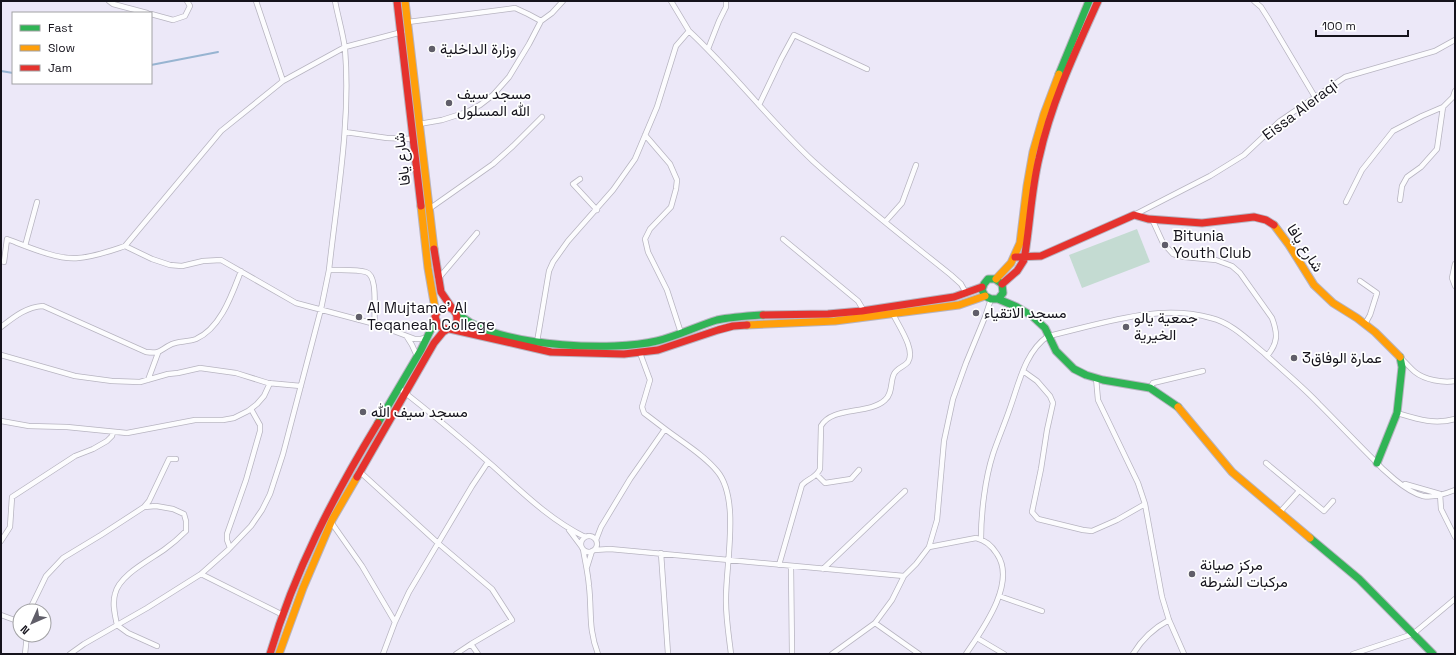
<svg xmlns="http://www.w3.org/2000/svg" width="1456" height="655" font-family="'Space Grotesk',Vazirmatn,sans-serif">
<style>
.green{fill:#c4dbd2}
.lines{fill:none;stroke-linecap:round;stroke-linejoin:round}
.stream{stroke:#97b4d1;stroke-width:2}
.street-casing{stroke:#b7b4c0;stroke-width:6}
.fast-casing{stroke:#b7b4c0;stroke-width:9}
.slow-casing{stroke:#b7b4c0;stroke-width:9}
.jam-casing{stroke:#b7b4c0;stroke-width:9}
.street{stroke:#fcfcfe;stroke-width:4.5}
.fast{stroke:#30b455;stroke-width:7}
.slow{stroke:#ff9f0a;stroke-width:7}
.jam{stroke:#e5322d;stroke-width:7}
.poi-dot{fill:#605e69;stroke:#fff;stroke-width:1.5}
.labels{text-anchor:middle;stroke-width:3.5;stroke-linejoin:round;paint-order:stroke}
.poi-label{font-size:15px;fill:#15131c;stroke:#fff;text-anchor:start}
.street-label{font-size:15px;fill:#15131c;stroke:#fff}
</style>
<rect width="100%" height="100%" fill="#ece8f8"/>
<!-- green -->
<path class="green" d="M 1137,229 L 1150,262 L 1082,288 L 1069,255 Z"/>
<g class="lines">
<!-- stream -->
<path class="stream" d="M 151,65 L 218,52
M 1,71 L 13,73"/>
<!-- street casing -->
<g class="street-casing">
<path id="street" d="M 109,1 L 113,4 L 147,13
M 256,1 L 283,81
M 335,1 C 338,17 343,33 345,49 C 351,122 337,196 329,270 C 338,270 357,269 366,272 C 379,276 373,312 375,324
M 1254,1 L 1261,7 L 1268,18 L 1315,97
M 151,14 L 173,20 L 185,16 L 190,6 L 187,1
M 408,22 L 515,8 L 528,14 L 541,21
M 689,31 C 733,72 769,120 813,161 C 857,201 905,238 951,275 L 961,284 L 966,293
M 708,49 L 719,21 L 726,7 L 726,1
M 759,105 L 781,59 L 794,35 L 867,69
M 419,124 L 442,120 L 467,112 L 480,105 L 493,95 L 509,77 L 529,44 L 541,21 L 552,13 L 563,1
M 345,132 L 387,138 L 413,139
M 645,135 L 670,164 L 677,180 L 676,189 L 671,207 L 650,229 L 645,239 L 648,252 L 667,290 L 681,333
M 580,179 L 573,184 L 597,210
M 1400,200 L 1402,186 L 1407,177 L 1421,167 L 1437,149 L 1443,107
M 1346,202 L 1362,170 L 1393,131 L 1422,116 L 1443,107 L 1453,97 L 1455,91
M 429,209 L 493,164 L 513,146 L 542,117
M 1134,215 L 1210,176 L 1244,155 L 1280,121 L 1345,77 L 1435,51 L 1455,40
M 1152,219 L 1163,243 L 1173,254 L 1184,257 L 1216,260 L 1232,266 L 1240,273 L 1272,318 C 1278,334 1278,343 1267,356
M 885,222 L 902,203 L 916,165
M 783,239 L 858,301 L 864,311
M 25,246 L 37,202
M 125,246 L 221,131 L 283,81 L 345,47 L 402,32
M 4,262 L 7,239 C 26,246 57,260 78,258 C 94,257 110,251 125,246 L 152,259 L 170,265 L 182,266 L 203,261 L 221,260 L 296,303 L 375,324 L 415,339 L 421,339 L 428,337
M 1455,264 L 1452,278 L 1455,286
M 438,279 L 477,233
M 1360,281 L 1377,293 L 1370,315 L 1365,324
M 1,327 C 14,317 26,307 43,306 L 146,352 C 162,354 159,350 172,344 C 179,341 188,342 196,339 C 221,328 232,294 241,271
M 407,337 L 412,345 L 417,356
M 537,342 L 549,271 L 553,262 L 568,241 L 613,190 L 635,159 L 657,107 L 676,46 L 689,31 L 671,1
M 1,355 L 75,376 L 112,381 L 140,382 L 168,374 L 178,373 L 200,368 L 236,373 L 268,383 L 301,386
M 1401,358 C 1406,363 1410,368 1415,372 C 1425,380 1443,383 1455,381
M 1023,371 L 1037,381 L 1050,396 L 1053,403 L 1047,430 L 1041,469 L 1032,512 L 1038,519 L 1083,530 L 1092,531 L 1117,520 L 1145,504
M 1096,378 L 1098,400 L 1138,483 L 1145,504 L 1162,597 L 1169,620 L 1184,654
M 148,380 L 158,353
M 399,388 C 431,413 462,439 493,466 C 522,492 550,520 585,537
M 1150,388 L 1153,383 L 1203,371
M 1397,413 C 1417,419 1434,425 1455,419
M 1,421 L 29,426 L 67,427 L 127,433 L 195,420 L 223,420 L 234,418 L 248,411 L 257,404 L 264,396 L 270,383
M 665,429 C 682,442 703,454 717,471 C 741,499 725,567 726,602 C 726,619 729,637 731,654
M 1266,463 L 1324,511 L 1333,501
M 359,471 L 439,544 L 492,589 L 512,620 L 471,644 L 456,654
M 817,475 L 825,483 L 851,479 L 859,470
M 1405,484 L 1440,494
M 1440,494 L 1441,509 L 1455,537
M 144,507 L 149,501 L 169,459 L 176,459
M 1280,512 L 1299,491
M 331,522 L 362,566 L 395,622
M 569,530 L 581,546
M581 544a8 8 0 1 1 16 0a8 8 0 1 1-16 0Z
M 981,539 C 981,513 985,479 993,454 C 998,439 1005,423 1010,408 C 1019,383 1025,352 1048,336 C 1102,324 1157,303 1211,318 C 1232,323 1248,340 1264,353 C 1282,370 1302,386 1319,404 C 1336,421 1353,439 1370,456 C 1382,469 1406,492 1423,496 C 1433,498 1445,494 1455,490
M 596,540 L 601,527 L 630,479 L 665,429 L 644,413 L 642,407 L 650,380 L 640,353
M 1,541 L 10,527 L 12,497 L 75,456 L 93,449 L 107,441 L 112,436 L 113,432
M 929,547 L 976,538 C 985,540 992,546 997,554 C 1017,583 982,630 966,654
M 230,548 L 227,540 L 227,534 L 246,480 L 260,431 L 260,425 L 251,409
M 583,549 C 585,561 588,573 589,586 C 592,612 588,628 598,654
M 594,550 L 610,549 L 904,576
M 661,553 L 668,654
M 779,565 L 802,485 C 808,478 815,479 820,469 L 821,426 C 832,406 869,415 885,400 C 893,393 890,382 894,374 C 897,368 904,367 908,362 C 916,350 898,325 893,314
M 791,566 L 792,654
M 587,567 L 592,551
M 823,569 L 905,491
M 201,574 L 283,615
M 999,596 L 1042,611
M 29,611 L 46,576 L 63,558 L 101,535 L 144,507 L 156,506 L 173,509 L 184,514 L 186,521 L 186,531 C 179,538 172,544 165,549 C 150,560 119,575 115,594 C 112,604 115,615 117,625 L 128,633 L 157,646
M 1,615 L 20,622
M 875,623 L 919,654
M 977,638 L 1004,654
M 471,644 L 478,654
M 25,654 L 27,635
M 70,654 L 84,644 L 147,608 L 201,574 L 228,550 L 251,526 L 262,510 L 270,494 L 283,454 L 321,309 L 329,270
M 383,654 L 395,622 L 409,592 L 472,486 L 488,462
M 832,654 L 875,623 L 892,600 L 904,576 L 916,564 L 929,547 L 937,520 L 944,441 L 953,399 L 966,363 L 985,317 L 991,299
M 1133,654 C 1142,639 1154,628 1169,620
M 1353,654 L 1413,634 L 1455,599"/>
</g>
<!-- fast casing -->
<g class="fast-casing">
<path id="fast" d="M 1059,74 L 1089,1
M 998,299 L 1003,293 L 1002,284 L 995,279 L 988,279 L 984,284 L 982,290 L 985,296 L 991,299 L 998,299 L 1017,307 L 1032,316 L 1045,328 L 1056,351 L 1074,369 L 1086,375 L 1103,380 L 1150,388 L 1178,407
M 456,313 C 461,316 466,320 471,323 C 512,346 611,352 657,341 C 678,336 697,326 717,320 C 732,317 748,316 763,315
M 378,423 L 421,350 L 435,321
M 1377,463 L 1397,413 L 1402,367 L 1400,357
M 1310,538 L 1359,579 L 1433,654"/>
</g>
<!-- slow casing -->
<g class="slow-casing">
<path id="slow" d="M 405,1 L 434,249
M 421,206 L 428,268 L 436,314
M 1274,225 L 1289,245 L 1314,285 L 1333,303 L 1357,318 L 1375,332 L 1400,357
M 996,279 L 1011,263 L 1020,243 L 1027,186 L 1033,152 L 1044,114 L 1059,74
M 747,325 L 835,321 L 959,305 L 985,296
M 1178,407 L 1232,472 L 1310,538
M 279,654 L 303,588 L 332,520 L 357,477"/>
</g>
<!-- jam casing -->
<g class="jam-casing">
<path id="jam" d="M 397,1 L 421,206
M 434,249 L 441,292 L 452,308
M 1015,257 L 1041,256 L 1134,215 L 1148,219 L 1202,223 L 1254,217 L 1266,220 L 1274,225
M 1002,284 L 1017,271 L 1024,260 C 1030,226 1031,191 1039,158 C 1051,103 1075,52 1098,1
M 763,315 L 828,314 L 862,311 L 954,297 L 982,287
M 450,329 L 551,352 L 624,354 L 658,350 L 718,330 L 733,326 L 747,325
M 357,477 L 434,343 L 443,332 L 456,324 C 462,307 439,300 435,317 L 438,325 L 446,329
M 270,654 C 295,570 333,497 378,423"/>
</g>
<!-- street -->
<use href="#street" class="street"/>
<!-- fast -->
<use href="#fast" class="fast"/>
<!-- slow -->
<use href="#slow" class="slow"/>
<!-- jam -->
<use href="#jam" class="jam"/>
</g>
<!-- markers -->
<g class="poi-dot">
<circle cx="432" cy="49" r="4"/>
<circle cx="449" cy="103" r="4"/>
<circle cx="1165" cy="245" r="4"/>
<circle cx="976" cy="313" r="4"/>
<circle cx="359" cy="317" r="4"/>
<circle cx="1126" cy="327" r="4"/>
<circle cx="1294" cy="358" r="4"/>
<circle cx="363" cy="412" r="4"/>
<circle cx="1192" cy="574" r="4"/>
</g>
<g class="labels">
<!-- poi labels -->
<g class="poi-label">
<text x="440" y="54">وزارة الداخلية</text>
<text x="457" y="99">مسجد سيف<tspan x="457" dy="17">الله المسلول</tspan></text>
<text x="1173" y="241">Bitunia<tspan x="1173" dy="17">Youth Club</tspan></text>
<text x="367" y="313">Al Mujtame' Al<tspan x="367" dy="17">Teqaneah College</tspan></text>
<text x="984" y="318">مسجد الاتقياء</text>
<text x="1134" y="323">جمعية يالو<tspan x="1134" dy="17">الخيرية</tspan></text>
<text x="1302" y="363">عمارة الوفاق3</text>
<text x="371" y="417">مسجد سيف الله</text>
<text x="1200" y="570">مركز صيانة<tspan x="1200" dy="17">مركبات الشرطة</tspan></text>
</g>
<!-- street labels -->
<g class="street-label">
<text transform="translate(1300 110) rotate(-37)" y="5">Eissa Aleraqi</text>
<text transform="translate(402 159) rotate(-97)" y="5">شارع يافا</text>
<text transform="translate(1305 248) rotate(57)" y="5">شارع يافا</text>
</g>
</g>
<!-- border -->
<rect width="1456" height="655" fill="none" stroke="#15131c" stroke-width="4"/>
<!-- legend -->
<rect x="12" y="12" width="140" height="72" fill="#ffffff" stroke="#a1a1a4"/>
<rect x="20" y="25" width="20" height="6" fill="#30b455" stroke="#a1a1a4"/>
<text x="48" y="32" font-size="12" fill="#15131c">Fast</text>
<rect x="20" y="45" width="20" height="6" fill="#ff9f0a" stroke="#a1a1a4"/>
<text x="48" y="52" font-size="12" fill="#15131c">Slow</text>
<rect x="20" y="65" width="20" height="6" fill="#e5322d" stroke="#a1a1a4"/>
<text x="48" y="72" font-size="12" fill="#15131c">Jam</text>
<!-- north arrow -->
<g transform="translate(32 623) rotate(225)"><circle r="19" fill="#ffffff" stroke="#a1a1a4"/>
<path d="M0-3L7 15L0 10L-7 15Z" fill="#605e69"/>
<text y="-6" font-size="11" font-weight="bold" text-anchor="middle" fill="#15131c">N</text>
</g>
<!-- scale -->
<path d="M1316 30v6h92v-6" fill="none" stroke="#15131c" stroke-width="2"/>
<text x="1322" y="30" font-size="12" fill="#15131c" stroke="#ffffff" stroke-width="3" paint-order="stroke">100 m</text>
</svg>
